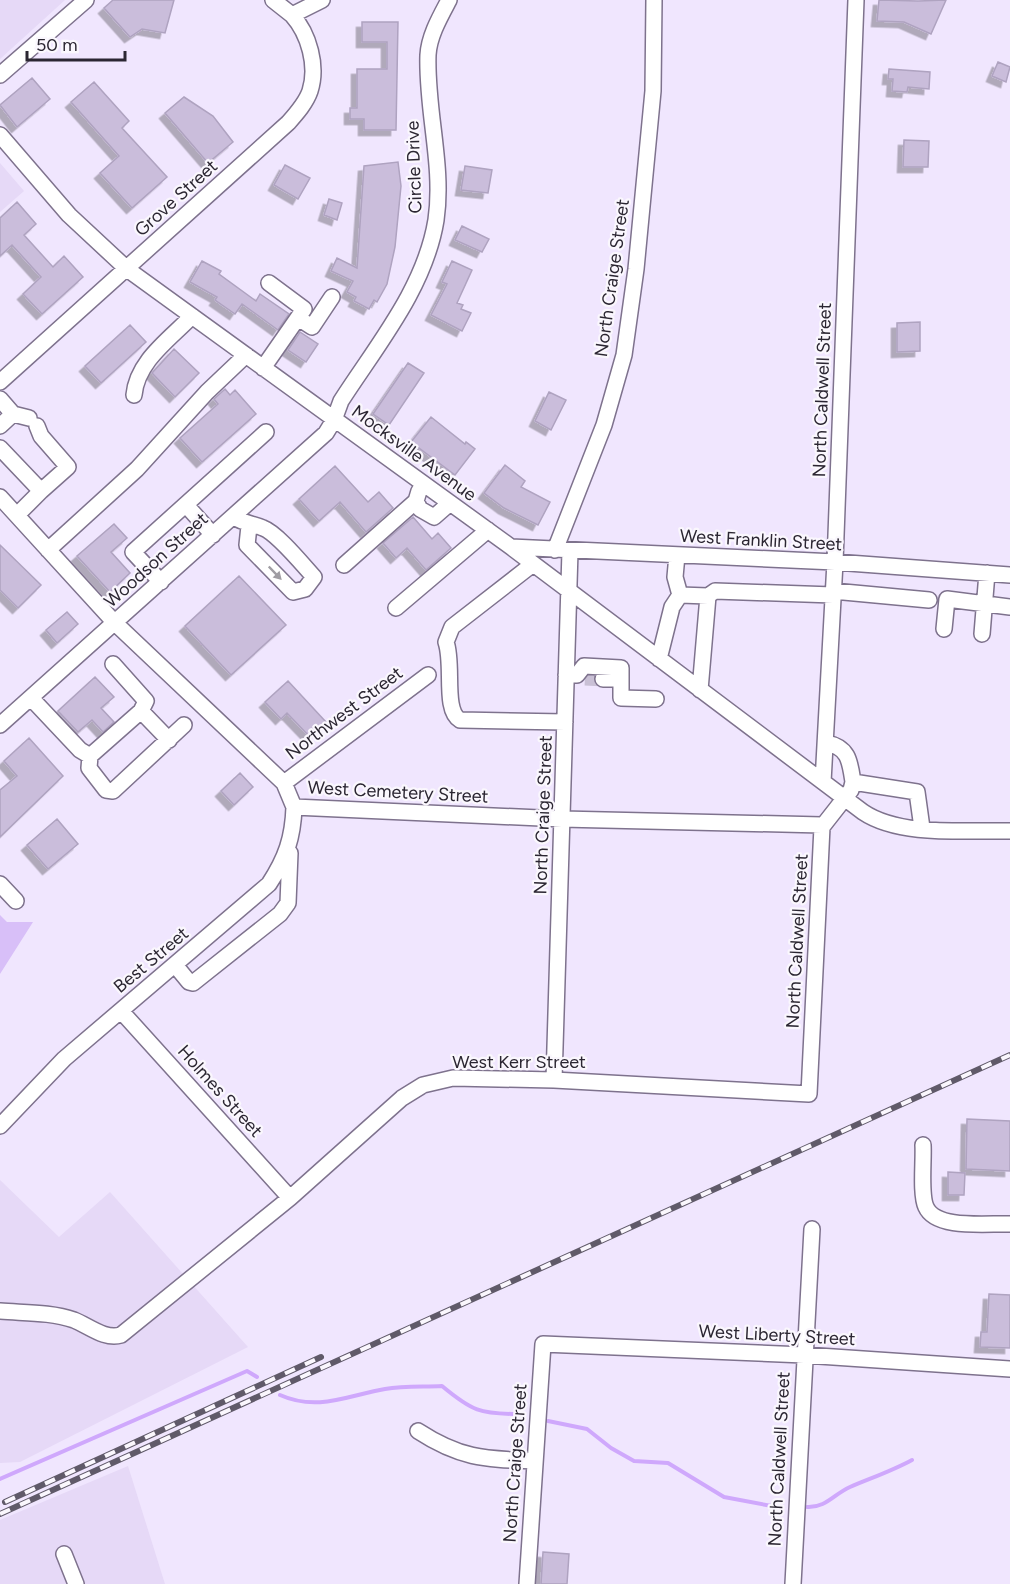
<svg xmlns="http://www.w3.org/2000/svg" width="1010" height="1584" font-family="Figtree,sans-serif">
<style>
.built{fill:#e6d9f7}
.green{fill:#d8bff8}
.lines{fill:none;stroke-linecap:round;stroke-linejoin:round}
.stream{stroke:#cfa8fc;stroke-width:4}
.building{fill:#cabddb;stroke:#afa3c0;stroke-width:1.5;filter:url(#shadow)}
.minor-tunnel{stroke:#c9c0d5;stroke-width:15;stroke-dasharray:15 8;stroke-linecap:butt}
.minor-casing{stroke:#7e728d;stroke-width:18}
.minor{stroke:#fff;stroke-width:15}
.rail-casing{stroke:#605a69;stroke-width:6}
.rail{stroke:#faf7fd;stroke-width:4;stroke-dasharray:11;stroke-linecap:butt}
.oneway{fill:#a09da3}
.labels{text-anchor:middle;stroke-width:4.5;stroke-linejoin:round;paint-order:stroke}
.street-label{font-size:18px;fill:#2b2632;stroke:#faf7fd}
</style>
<defs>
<filter id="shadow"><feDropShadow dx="-5.5" dy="5.5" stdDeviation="0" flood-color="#0004"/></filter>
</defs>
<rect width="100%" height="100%" fill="#f0e6fe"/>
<!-- built -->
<path class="built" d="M 0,0 L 65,0 L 0,59 Z
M 0,163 L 24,191 L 0,212 Z
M 0,1180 L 59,1237 L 110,1192 L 248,1347 L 20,1462 L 0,1463 Z
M 128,1466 L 165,1584 L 0,1584 L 0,1520 Z"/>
<!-- green -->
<path class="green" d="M 0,915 L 7,922 L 33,922 L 0,974 Z"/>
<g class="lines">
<!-- stream -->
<path class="stream" d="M 280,1395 C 318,1412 349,1395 385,1389 C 404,1386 423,1387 442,1386 C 472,1411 480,1414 519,1414
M 548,1421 L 587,1429 L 611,1448 L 634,1461 L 668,1463 L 724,1497 L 777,1507
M 0,1479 L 247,1371 L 257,1377
M 807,1507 C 826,1508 834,1494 850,1487 C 871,1478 892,1471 912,1460"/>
</g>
<!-- building -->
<path class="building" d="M 113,0 L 174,0 L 165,33 L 142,29 L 130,37 L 104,8 Z
M 879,0 L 918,1 L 946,0 L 931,34 L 904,22 L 877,21 Z
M 362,22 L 398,22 L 396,130 L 364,130 L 364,119 L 350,119 L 350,108 L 357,108 L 357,69 L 387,69 L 387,42 L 362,42 Z
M 998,62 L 1010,67 L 1006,82 L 992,76 Z
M 889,69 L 930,72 L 929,89 L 908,87 L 907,92 L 892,91 L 893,79 L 888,79 Z
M 32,78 L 50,99 L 17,127 L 0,105 Z
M 94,82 L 129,121 L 122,128 L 167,177 L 132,208 L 100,173 L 119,156 L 71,102 Z
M 184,97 L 213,116 L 233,142 L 208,163 L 165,113 Z
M 904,140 L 929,141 L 928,167 L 903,167 Z
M 398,162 L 401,186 L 395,247 L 387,284 L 377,302 L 374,300 L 369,309 L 354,301 L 356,297 L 347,292 L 353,281 L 331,271 L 337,258 L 357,268 L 364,166 Z
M 285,165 L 310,178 L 298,199 L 274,185 Z
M 465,166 L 492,170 L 488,193 L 461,190 Z
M 329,199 L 342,203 L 337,220 L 324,215 Z
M 17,202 L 36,224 L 24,235 L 53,267 L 64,256 L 83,277 L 42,314 L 23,294 L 41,277 L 12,245 L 0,256 L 0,218 Z
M 462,226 L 489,239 L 482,252 L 455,240 Z
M 202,261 L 221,271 L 219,274 L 256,301 L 260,294 L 289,314 L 278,330 L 242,304 L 235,314 L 215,300 L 217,297 L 190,282 Z
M 452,261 L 472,270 L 457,303 L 463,305 L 461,309 L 471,313 L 462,331 L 431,315 L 447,284 L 442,282 Z
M 920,322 L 920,351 L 897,352 L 897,323 Z
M 130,325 L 146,342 L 101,383 L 85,366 Z
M 300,332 L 318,344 L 306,362 L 288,350 Z
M 174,349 L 199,373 L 175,397 L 152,373 Z
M 408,363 L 424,373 L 389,425 L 373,414 Z
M 225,389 L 230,395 L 235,390 L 256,414 L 202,462 L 180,438 L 218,404 L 214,399 Z
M 549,392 L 566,400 L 551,430 L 535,421 Z
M 431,417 L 465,444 L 466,442 L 475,449 L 455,475 L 411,442 Z
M 505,465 L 525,481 L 521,487 L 550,502 L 538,525 L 504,508 L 484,493 Z
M 335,466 L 368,502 L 379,492 L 393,508 L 366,532 L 340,502 L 319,521 L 299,499 Z
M 413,517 L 432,539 L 438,533 L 451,548 L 426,570 L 407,548 L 396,558 L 383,543 Z
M 114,524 L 127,538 L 111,552 L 130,573 L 110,592 L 77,556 Z
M 0,545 L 41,585 L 18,608 L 0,590 Z
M 239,576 L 286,625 L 231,675 L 185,626 Z
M 67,612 L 78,624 L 57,643 L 46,630 Z
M 95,677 L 114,697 L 101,708 L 114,722 L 103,732 L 92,720 L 78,732 L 58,711 Z
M 288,681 L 326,722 L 310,737 L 287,713 L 281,719 L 265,702 Z
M 29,738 L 63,776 L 0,837 L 0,790 L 17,776 L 4,761 Z
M 240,773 L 253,787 L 234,805 L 221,791 Z
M 57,819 L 78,844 L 48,869 L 27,845 Z
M 967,1119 L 1010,1121 L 1010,1171 L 966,1169 Z
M 948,1172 L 965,1173 L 964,1195 L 948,1195 Z
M 989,1294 L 1010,1295 L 1010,1348 L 980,1347 L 981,1332 L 987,1332 Z
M 543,1552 L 569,1554 L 567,1584 L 541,1584 Z"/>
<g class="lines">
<!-- minor-tunnel -->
<path class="minor-tunnel" d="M 585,678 L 603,679"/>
<!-- minor casing -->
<g class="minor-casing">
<path id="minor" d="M 273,0 L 292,15 L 322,0
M 0,75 L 86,0
M 0,135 L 69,215 L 127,269 L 511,547 L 863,812 C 900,837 966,830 1010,831
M 298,318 L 312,327 L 332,297
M 263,368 L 304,309 L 269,283
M 0,382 L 288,123 C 296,114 306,103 310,91 C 318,66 309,34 292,15
M 134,395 C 137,361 170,339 192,316
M 0,399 L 13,414 L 0,426
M 13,414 L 29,418
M 37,426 L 41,436 L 68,467 L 41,491
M 0,448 L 41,491 L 17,515
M 419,491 L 416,501 L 420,509 L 434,517 L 450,503
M 0,497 L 115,623 L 284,783 L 294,807 L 562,819 L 822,825
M 186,505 L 213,535
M 233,517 C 246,524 251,523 263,528 C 277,533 303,565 314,577 L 305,589 L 293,592 L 247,545 L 249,526
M 511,547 L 835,562 L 1010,575
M 48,550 L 137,469 L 207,392 L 246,355
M 555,550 L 604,425 L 624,355 L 636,269 L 653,91 L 654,0
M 677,555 L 675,577 L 680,595
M 533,564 L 452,627 L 446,642 C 454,665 443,710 460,720 L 565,722
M 344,565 L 416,501
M 161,582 L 133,552 L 266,432
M 833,591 L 929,600
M 396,608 L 488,530
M 944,629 L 947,599 L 1010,607
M 982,634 L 987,573
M 659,659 L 672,607 L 680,595 L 708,596
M 566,675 L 577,675 L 584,666 L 621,668 L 621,698 L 656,699
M 603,679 L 621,679
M 700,690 L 708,596 L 715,591 L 833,595
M 31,698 L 80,750 L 90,756 L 141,711 L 146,701 L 113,664
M 141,711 L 169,740
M 0,725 L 326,433 L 334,420 L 341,401 C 377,345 425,288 436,220 C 444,166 426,110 428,55 C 429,36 440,17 449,0
M 826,743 C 849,747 850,762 853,782 L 917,792 L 922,828
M 90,756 L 89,768 L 106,790 L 113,791 L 184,725
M 823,782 L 835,562 L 856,0
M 284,783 L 428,675
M 0,884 L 16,901
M 175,965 L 189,982 L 193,983 L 280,914 L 288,903 L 290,853
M 121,1011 L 290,1198
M 554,1080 L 570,551
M 0,1126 L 64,1059 L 269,884 C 286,858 293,838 294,807
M 923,1145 C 924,1160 920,1194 926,1207 C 936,1230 988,1223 1010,1224
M 0,1311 C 24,1313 51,1312 74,1320 C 89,1326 105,1340 121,1335 L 290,1198 L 402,1098 L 423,1085 L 453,1078 L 554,1080 L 809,1094 L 822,827 L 851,790 L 853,782
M 418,1431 C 461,1459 485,1459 535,1461
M 64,1554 L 76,1584
M 527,1584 L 543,1344 L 804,1355 L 1010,1369
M 793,1584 L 812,1229"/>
</g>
<!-- minor -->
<use href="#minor" class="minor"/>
<!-- rail casing -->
<g class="rail-casing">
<path id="rail" d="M 5,1502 L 321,1357
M 0,1514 L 1010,1055"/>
</g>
<!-- rail -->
<use href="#rail" class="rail"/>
</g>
<!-- one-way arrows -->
<defs><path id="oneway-solid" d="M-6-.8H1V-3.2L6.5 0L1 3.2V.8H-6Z" transform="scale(1.5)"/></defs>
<use class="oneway" href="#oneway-solid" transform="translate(275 573) rotate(46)"/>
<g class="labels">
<!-- street labels -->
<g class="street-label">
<text transform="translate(414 167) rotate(-92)" y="6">Circle Drive</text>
<text transform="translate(176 198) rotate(-42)" y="6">Grove Street</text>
<text transform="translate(612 278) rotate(-82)" y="6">North Craige Street</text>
<text transform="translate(822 390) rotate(-88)" y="6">North Caldwell Street</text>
<text transform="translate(414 453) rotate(36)" y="6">Mocksville Avenue</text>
<text transform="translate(761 540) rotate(3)" y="6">West Franklin Street</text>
<text transform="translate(156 560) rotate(-42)" y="6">Woodson Street</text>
<text transform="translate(344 713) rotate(-37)" y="6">Northwest Street</text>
<text transform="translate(398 792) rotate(3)" y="6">West Cemetery Street</text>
<text transform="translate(543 815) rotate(-88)" y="6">North Craige Street</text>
<text transform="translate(797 941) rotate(-87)" y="6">North Caldwell Street</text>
<text transform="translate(151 960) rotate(-40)" y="6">Best Street</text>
<text x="519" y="1068">West Kerr Street</text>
<text transform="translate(220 1091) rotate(48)" y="6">Holmes Street</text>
<text transform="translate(777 1335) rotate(3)" y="6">West Liberty Street</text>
<text transform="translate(779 1459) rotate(-87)" y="6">North Caldwell Street</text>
<text transform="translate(515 1463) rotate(-86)" y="6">North Craige Street</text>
</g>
</g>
<!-- scale -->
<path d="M27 51v9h98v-9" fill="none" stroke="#2b2632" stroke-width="3"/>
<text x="36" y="51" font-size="18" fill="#2b2632" stroke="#faf7fd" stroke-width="4.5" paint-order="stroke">50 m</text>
</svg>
